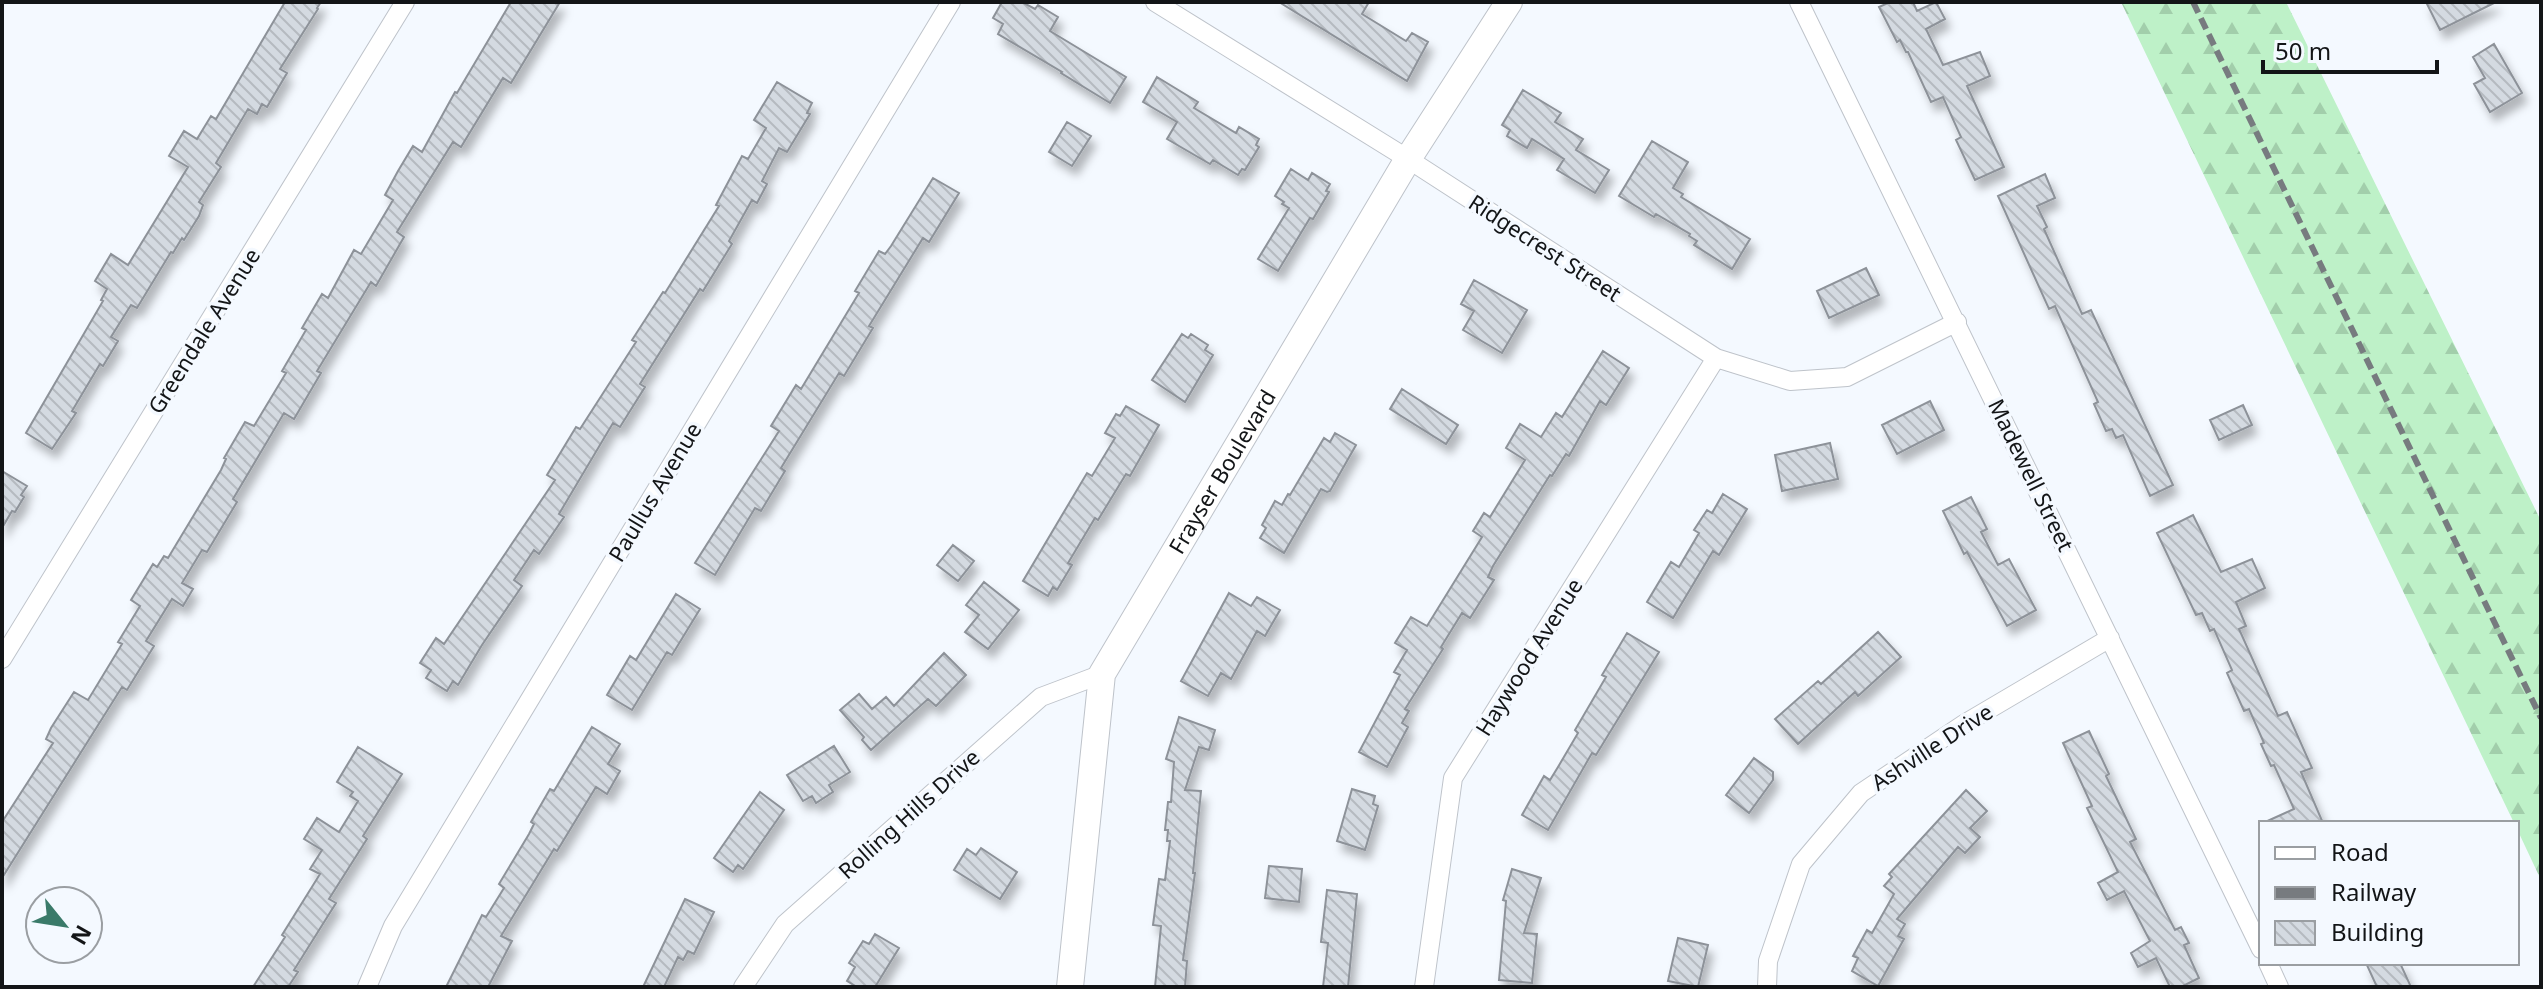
<svg xmlns="http://www.w3.org/2000/svg" width="2543" height="989" font-family="'Noto Sans',sans-serif">
<style>
.forest{fill:url(#forest-firs)}
.building{fill:url(#building-back-hatch);stroke:#8d9299;stroke-width:2;filter:url(#shadow)}
.lines{fill:none;stroke-linecap:round;stroke-linejoin:round}
.minor-casing{stroke:#bec3ca;stroke-width:20}
.secondary-casing{stroke:#bec3ca;stroke-width:28}
.minor{stroke:#fff;stroke-width:18}
.secondary{stroke:#fff;stroke-width:26}
.rail{stroke:#777b7f;stroke-width:6;stroke-dasharray:12 6;stroke-linecap:butt}
.labels{text-anchor:middle;stroke-width:7;stroke-linejoin:round;paint-order:stroke}
.street-label{font-size:22px;fill:#131517;stroke:#f4f9ff}
</style>
<defs>
<pattern id="forest-firs" width="22" height="20" patternUnits="userSpaceOnUse" patternTransform="scale(2)"><rect width="22" height="20" fill="#bef1c8"/><path d="M5 1l3.5 6h-7zM16 11l3.5 6h-7z" fill="#a2ceab"/></pattern>
<pattern id="building-back-hatch" width="6" height="6" patternUnits="userSpaceOnUse" patternTransform="scale(2)"><rect width="6" height="6" fill="#d4dae1"/><path d="M-1 5l2 2M0 0l6 6M5-1l2 2" fill="none" stroke="#b5bac0"/></pattern>
<filter id="shadow"><feDropShadow dx="5" dy="9" stdDeviation="4" flood-color="#0004"/></filter>
</defs>
<rect width="100%" height="100%" fill="#f4f9ff"/>
<!-- forest -->
<path class="forest" d="M 2121,2 L 2286,2 L 2541,521 L 2541,880 L 2517,829 L 2517,823 L 2514,823 Z"/>
<!-- building -->
<path class="building" d="M 285,2 L 321,2 L 317,8 L 318,9 L 280,69 L 287,73 L 267,107 L 262,104 L 257,114 L 248,109 L 216,163 L 221,167 L 199,202 L 203,205 L 199,216 L 184,240 L 182,238 L 173,253 L 171,252 L 137,308 L 131,305 L 111,337 L 118,341 L 103,366 L 100,364 L 72,411 L 76,413 L 52,449 L 26,433 L 103,301 L 101,300 L 107,289 L 95,281 L 111,254 L 128,265 L 188,167 L 169,156 L 184,131 L 197,139 L 211,116 L 216,119 Z
M 511,2 L 560,2 L 511,83 L 503,78 L 461,147 L 453,142 L 397,232 L 404,237 L 376,286 L 371,282 L 317,371 L 321,373 L 294,419 L 284,413 L 233,499 L 237,502 L 207,552 L 202,550 L 182,583 L 193,589 L 183,606 L 172,599 L 146,641 L 154,646 L 127,690 L 122,687 L 2,878 L 2,822 L 53,743 L 46,739 L 51,728 L 74,692 L 88,700 L 122,644 L 118,642 L 140,606 L 131,600 L 153,564 L 157,567 L 164,556 L 168,558 L 221,470 L 226,459 L 224,458 L 245,422 L 254,426 L 286,373 L 282,371 L 306,330 L 302,328 L 322,294 L 328,298 L 354,250 L 361,254 L 393,200 L 385,195 L 398,171 L 413,146 L 422,152 L 455,92 L 457,93 Z
M 1002,2 L 1022,2 L 1035,9 L 1038,5 L 1058,17 L 1050,31 L 1126,77 L 1110,103 L 1061,73 L 1062,72 L 998,34 L 1003,24 L 993,18 Z
M 1279,2 L 1369,2 L 1362,14 L 1406,41 L 1412,33 L 1428,42 L 1407,81 Z
M 1890,2 L 1913,2 L 1917,11 L 1936,2 L 1945,19 L 1926,29 L 1943,65 L 1980,52 L 1990,76 L 1967,86 L 2004,167 L 1975,180 L 1956,140 L 1961,137 L 1943,97 L 1931,102 L 1908,52 L 1906,52 L 1900,40 L 1897,42 L 1879,7 Z
M 2426,2 L 2496,2 L 2440,30 Z
M 2494,44 L 2522,93 L 2490,112 L 2474,84 L 2485,78 L 2473,57 Z
M 1157,77 L 1198,102 L 1194,108 L 1236,133 L 1239,127 L 1259,139 L 1256,145 L 1259,147 L 1245,170 L 1242,169 L 1238,175 L 1213,160 L 1210,164 L 1167,139 L 1177,122 L 1143,102 Z
M 777,82 L 812,103 L 807,113 L 810,114 L 787,152 L 779,148 L 762,181 L 767,184 L 757,203 L 752,200 L 729,241 L 732,244 L 703,291 L 700,289 L 640,384 L 645,387 L 620,427 L 613,423 L 559,514 L 564,517 L 539,554 L 534,550 L 514,580 L 522,586 L 482,645 L 458,685 L 453,681 L 447,691 L 426,678 L 431,670 L 420,663 L 436,638 L 444,644 L 555,480 L 547,475 L 576,427 L 580,429 L 636,342 L 632,340 L 663,292 L 665,293 L 719,206 L 716,205 L 742,156 L 748,159 L 766,128 L 754,120 Z
M 1523,90 L 1561,113 L 1555,122 L 1583,139 L 1576,150 L 1609,170 L 1595,193 L 1557,170 L 1564,159 L 1532,139 L 1527,148 L 1507,136 L 1510,130 L 1502,125 Z
M 1067,122 L 1091,136 L 1072,166 L 1049,152 Z
M 1652,141 L 1688,162 L 1673,188 L 1683,194 L 1681,197 L 1750,239 L 1732,269 L 1694,245 L 1697,241 L 1689,236 L 1690,234 L 1656,214 L 1654,217 L 1619,196 Z
M 1291,169 L 1308,180 L 1312,173 L 1330,184 L 1326,191 L 1329,192 L 1313,219 L 1310,218 L 1278,271 L 1258,259 L 1289,208 L 1282,204 L 1284,202 L 1275,196 Z
M 2045,174 L 2055,198 L 2037,206 L 2047,227 L 2044,229 L 2082,314 L 2091,310 L 2173,485 L 2150,496 L 2123,435 L 2116,438 L 2112,429 L 2106,431 L 2094,404 L 2098,402 L 2055,306 L 2049,309 L 1998,196 Z
M 933,178 L 959,193 L 929,242 L 923,238 L 869,326 L 873,328 L 844,376 L 839,373 L 781,468 L 785,471 L 761,511 L 755,508 L 715,575 L 695,563 L 779,431 L 771,426 L 796,385 L 801,389 L 859,293 L 855,291 L 879,251 L 885,254 L 891,246 Z
M 1866,268 L 1879,295 L 1829,318 L 1817,291 Z
M 1474,280 L 1527,310 L 1502,353 L 1463,330 L 1474,311 L 1461,304 Z
M 1182,334 L 1188,338 L 1191,334 L 1208,345 L 1205,350 L 1213,355 L 1185,402 L 1152,380 Z
M 1603,351 L 1629,368 L 1606,405 L 1600,401 L 1569,456 L 1566,454 L 1552,476 L 1550,475 L 1493,566 L 1488,577 L 1494,580 L 1470,618 L 1462,613 L 1441,647 L 1443,649 L 1405,709 L 1409,711 L 1402,723 L 1408,727 L 1387,767 L 1359,752 L 1400,675 L 1394,672 L 1407,650 L 1395,643 L 1411,617 L 1427,626 L 1482,537 L 1473,531 L 1484,513 L 1490,517 L 1525,460 L 1506,448 L 1520,424 L 1541,437 L 1556,413 L 1562,417 Z
M 1402,389 L 1458,425 L 1446,444 L 1390,409 Z
M 1930,401 L 1944,430 L 1897,454 L 1882,425 Z
M 2243,405 L 2252,425 L 2219,440 L 2210,420 Z
M 1126,406 L 1159,425 L 1130,476 L 1126,474 L 1098,520 L 1095,518 L 1068,563 L 1072,565 L 1057,590 L 1053,587 L 1048,596 L 1023,581 L 1087,473 L 1092,476 L 1115,438 L 1105,433 L 1116,414 L 1120,416 Z
M 1335,433 L 1356,445 L 1330,491 L 1327,492 L 1321,489 L 1284,553 L 1260,538 L 1266,528 L 1262,525 L 1275,501 L 1282,505 L 1288,494 L 1290,495 L 1324,438 L 1330,442 Z
M 1830,443 L 1838,479 L 1782,491 L 1775,455 Z
M 2,471 L 27,486 L 21,495 L 24,497 L 15,512 L 12,511 L 2,528 Z
M 1723,494 L 1747,509 L 1719,555 L 1713,551 L 1673,618 L 1647,602 L 1671,562 L 1679,567 L 1699,533 L 1694,530 L 1707,510 L 1712,513 Z
M 1971,497 L 1987,529 L 1981,532 L 1998,565 L 2009,559 L 2036,610 L 2007,626 L 1967,552 L 1964,554 L 1943,511 Z
M 2193,515 L 2221,572 L 2252,559 L 2265,588 L 2236,602 L 2246,626 L 2239,629 L 2278,716 L 2287,712 L 2312,768 L 2301,772 L 2323,823 L 2263,823 L 2294,809 L 2274,765 L 2271,766 L 2261,744 L 2264,743 L 2249,709 L 2244,711 L 2227,673 L 2232,670 L 2214,629 L 2210,631 L 2202,613 L 2196,615 L 2157,533 Z
M 953,545 L 974,561 L 958,581 L 937,565 Z
M 984,582 L 1019,610 L 988,649 L 965,632 L 979,615 L 966,605 Z
M 1229,593 L 1251,606 L 1257,597 L 1280,610 L 1265,636 L 1257,631 L 1231,679 L 1221,673 L 1208,696 L 1181,681 Z
M 676,594 L 700,609 L 672,655 L 667,652 L 632,710 L 607,695 L 630,656 L 636,660 Z
M 1878,632 L 1901,657 L 1858,696 L 1855,692 L 1798,744 L 1775,719 L 1818,681 L 1821,684 Z
M 1627,633 L 1659,652 L 1596,755 L 1592,753 L 1548,830 L 1522,815 L 1544,776 L 1550,780 L 1558,767 L 1578,733 L 1575,730 L 1606,677 L 1602,675 Z
M 944,653 L 966,675 L 936,706 L 928,699 L 871,750 L 862,740 L 864,737 L 840,710 L 859,694 L 872,709 L 886,697 L 894,706 Z
M 1179,717 L 1215,730 L 1209,750 L 1199,747 L 1185,790 L 1201,791 L 1193,873 L 1195,873 L 1183,960 L 1187,961 L 1185,987 L 1155,987 L 1161,926 L 1153,925 L 1159,879 L 1165,880 L 1170,841 L 1167,841 L 1168,830 L 1165,830 L 1168,802 L 1171,802 L 1174,762 L 1166,759 Z
M 592,727 L 620,744 L 608,764 L 620,771 L 607,794 L 596,787 L 557,851 L 554,849 L 501,936 L 512,941 L 488,987 L 446,987 L 482,915 L 486,917 L 504,888 L 499,884 L 529,834 L 534,824 L 531,822 L 550,789 L 554,791 Z
M 2089,731 L 2109,774 L 2106,776 L 2136,839 L 2130,842 L 2175,930 L 2181,927 L 2189,943 L 2184,945 L 2199,978 L 2181,987 L 2170,987 L 2156,958 L 2138,967 L 2131,953 L 2150,941 L 2124,891 L 2107,900 L 2098,883 L 2118,872 L 2087,808 L 2092,806 L 2063,743 Z
M 834,746 L 850,772 L 829,785 L 833,792 L 816,803 L 812,796 L 803,801 L 787,775 Z
M 358,747 L 402,774 L 363,836 L 367,839 L 329,899 L 336,903 L 294,970 L 298,972 L 288,987 L 253,987 L 285,937 L 282,935 L 320,874 L 310,869 L 322,850 L 304,839 L 317,818 L 339,832 L 358,801 L 350,796 L 353,792 L 337,782 Z
M 1754,758 L 1773,772 L 1773,780 L 1749,813 L 1726,795 Z
M 1352,789 L 1375,796 L 1373,804 L 1378,806 L 1365,850 L 1337,841 Z
M 1966,790 L 1987,811 L 1970,828 L 1980,837 L 1965,853 L 1958,847 L 1897,919 L 1905,924 L 1898,936 L 1904,939 L 1878,986 L 1852,971 L 1858,958 L 1853,956 L 1867,930 L 1872,933 L 1894,894 L 1884,886 L 1892,877 L 1889,874 Z
M 760,792 L 784,810 L 743,869 L 738,865 L 733,872 L 714,858 Z
M 981,848 L 1017,872 L 1000,899 L 954,870 L 967,849 L 976,855 Z
M 1269,866 L 1302,869 L 1299,902 L 1265,898 Z
M 1512,869 L 1541,878 L 1524,933 L 1537,934 L 1532,983 L 1499,980 L 1506,901 L 1503,900 Z
M 1327,890 L 1357,894 L 1348,987 L 1323,987 L 1328,943 L 1321,942 Z
M 685,899 L 714,912 L 694,954 L 688,951 L 683,960 L 678,957 L 664,987 L 643,987 Z
M 875,934 L 899,948 L 875,987 L 857,987 L 847,981 L 855,967 L 849,963 L 863,941 L 869,944 Z
M 1678,938 L 1708,945 L 1698,987 L 1668,981 Z
M 2366,963 L 2400,963 L 2411,987 L 2377,987 Z"/>
<g class="lines">
<!-- minor casing -->
<g class="minor-casing">
<path id="minor" d="M 1155,2 L 1408,159 L 1716,358 L 1790,381 L 1847,377 L 1957,322
M 1799,2 L 2261,949
M 2,659 L 405,2
M 2268,963 L 2279,987
M 367,987 L 393,926 L 951,2
M 743,987 L 785,924 L 1041,697 L 1102,674
M 1424,987 L 1453,778 L 1716,358
M 1767,987 L 1768,961 L 1801,864 L 1861,793 L 1964,724 L 2110,638"/>
</g>
<!-- secondary casing -->
<g class="secondary-casing">
<g id="secondary">
<path id="s1" d="M 1070,987 L 1102,674 L 1408,159 L 1509,2"/>
</g>
</g>
<!-- minor -->
<use href="#minor" class="minor"/>
<!-- secondary -->
<use href="#secondary" class="secondary"/>
<!-- rail -->
<path class="rail" d="M 2193,2 L 2541,718"/>
</g>
<g class="labels">
<!-- street labels -->
<g class="street-label">
<text transform="translate(1545 248) rotate(33)" y="8">Ridgecrest Street</text>
<text transform="translate(204 331) rotate(-58)" y="8">Greendale Avenue</text>
<text dy="8" stroke="none"><textPath href="#s1" startOffset="550">Frayser Boulevard</textPath></text>
<text transform="translate(2031 475) rotate(64)" y="8">Madewell Street</text>
<text transform="translate(655 492) rotate(-59)" y="8">Paullus Avenue</text>
<text transform="translate(1529 657) rotate(-58)" y="8">Haywood Avenue</text>
<text transform="translate(1932 747) rotate(-33)" y="8">Ashville Drive</text>
<text transform="translate(909 814) rotate(-42)" y="8">Rolling Hills Drive</text>
</g>
</g>
<!-- border -->
<rect width="2543" height="989" fill="none" stroke="#131517" stroke-width="8"/>
<!-- legend -->
<rect x="2259" y="821" width="260" height="144" fill="#f4f9ff" stroke="#9a9ea2" stroke-width="2"/>
<rect x="2275" y="847" width="40" height="12" fill="#ffffff" stroke="#9a9ea2" stroke-width="2"/>
<text x="2331" y="861" font-size="24" fill="#131517">Road</text>
<rect x="2275" y="887" width="40" height="12" fill="#777b7f" stroke="#9a9ea2" stroke-width="2"/>
<text x="2331" y="901" font-size="24" fill="#131517">Railway</text>
<rect x="2275" y="921" width="40" height="24" fill="url(#building-back-hatch)" stroke="#9a9ea2" stroke-width="2"/>
<text x="2331" y="941" font-size="24" fill="#131517">Building</text>
<!-- north arrow -->
<g transform="translate(64 925) rotate(120)"><circle r="38" fill="#f4f9ff" stroke="#9a9ea2" stroke-width="2"/>
<path d="M0-6L14 30L0 20L-14 30Z" fill="#3a7a69"/>
<text y="-12" font-size="22" font-weight="bold" text-anchor="middle" fill="#131517">N</text>
</g>
<!-- scale -->
<path d="M2263 60v12h174v-12" fill="none" stroke="#131517" stroke-width="4"/>
<text x="2275" y="60" font-size="24" fill="#131517" stroke="#f4f9ff" stroke-width="6" paint-order="stroke">50 m</text>
</svg>
